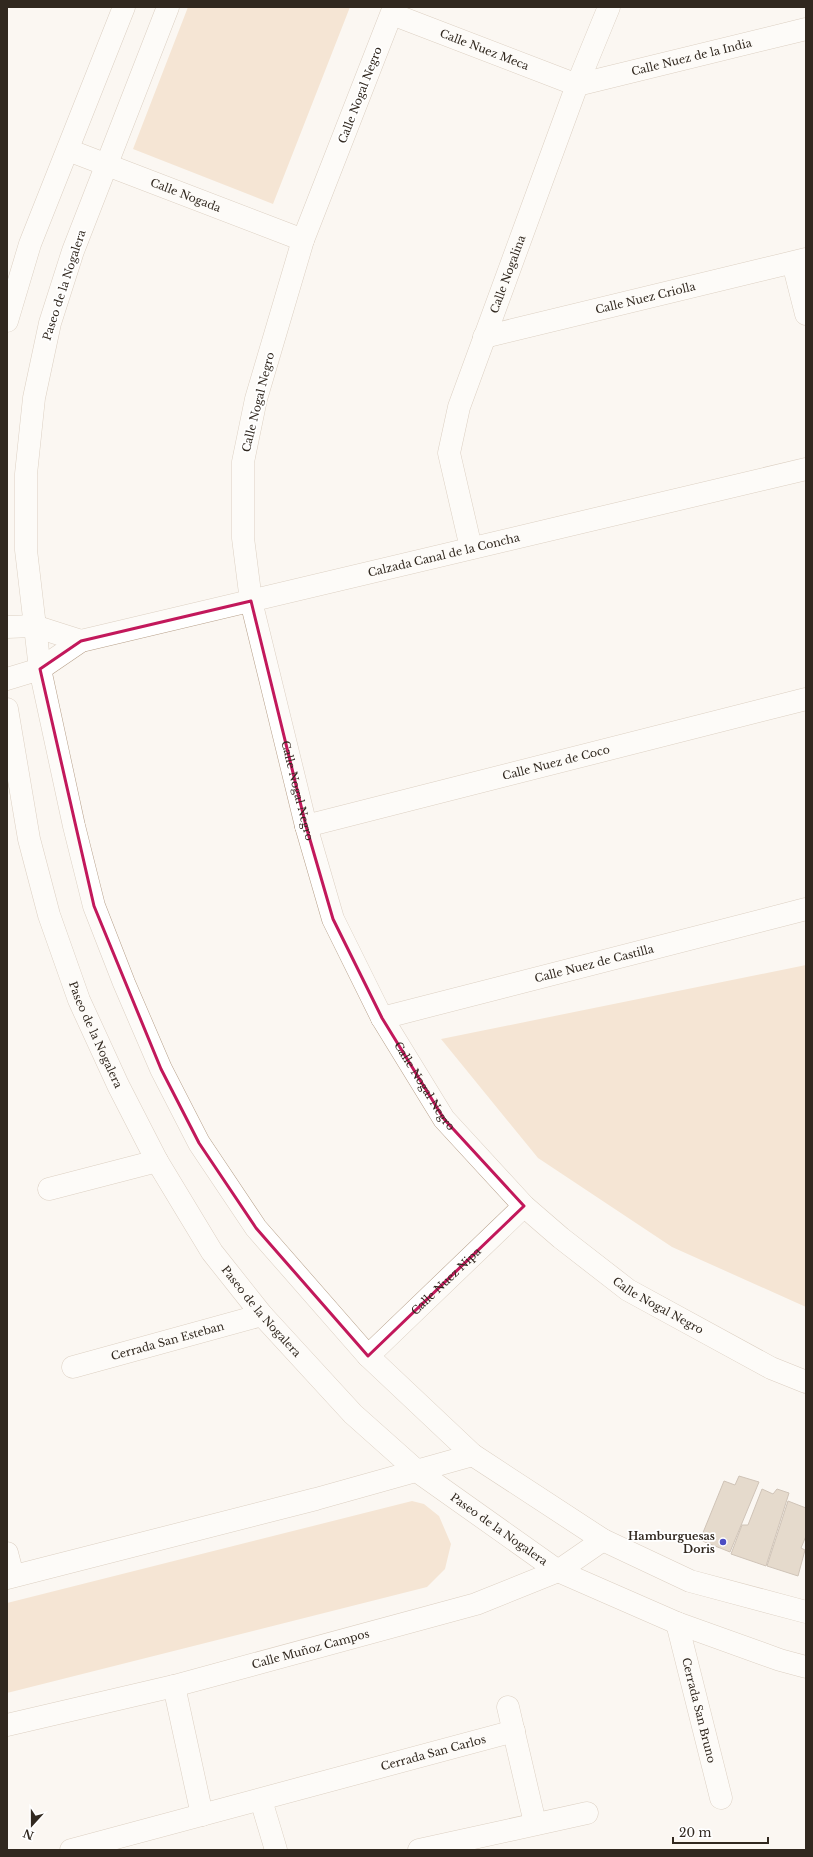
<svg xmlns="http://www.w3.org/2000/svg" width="813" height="1857" font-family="'Libre Baskerville',serif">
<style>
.green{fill:#edcfb0}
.building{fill:#cbb59e;stroke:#99846f}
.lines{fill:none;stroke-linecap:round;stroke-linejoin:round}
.street-casing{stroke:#b7a08a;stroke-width:23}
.street{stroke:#fff;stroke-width:22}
.marked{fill:none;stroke:#c2185b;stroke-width:3;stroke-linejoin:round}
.poi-dot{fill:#4c4dc3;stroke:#fff;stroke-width:1.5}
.labels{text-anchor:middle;stroke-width:3.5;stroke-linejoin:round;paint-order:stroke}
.street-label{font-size:11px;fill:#31281f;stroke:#fff}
.poi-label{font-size:11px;font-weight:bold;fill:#31281f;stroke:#fff;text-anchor:end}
</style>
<rect width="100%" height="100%" fill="#fbf7f2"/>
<!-- green -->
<path class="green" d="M 188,7 L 350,7 L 273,204 L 133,149 Z
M 806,965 L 806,1307 L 672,1247 L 538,1158 L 441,1039 Z
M 412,1501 L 424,1504 L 439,1516 L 451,1544 L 445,1569 L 427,1587 L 7,1693 L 7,1603 Z"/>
<!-- building -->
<path class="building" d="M 739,1476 L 759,1482 L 730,1552 L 700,1540 L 724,1481 L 735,1485 Z
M 762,1489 L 773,1494 L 777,1489 L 789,1493 L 766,1566 L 731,1554 L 742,1525 L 748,1525 Z
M 788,1501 L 806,1508 L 806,1536 L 801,1548 L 805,1550 L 798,1576 L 767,1566 Z"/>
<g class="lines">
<!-- street casing -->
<g class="street-casing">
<g id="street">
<path d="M 168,7 L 73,251 L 50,323 L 34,398 L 26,474 L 26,550 L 40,669 L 74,826 L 94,906 L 124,983 L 161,1069 L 199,1143 L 256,1228 L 368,1356 L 473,1455 L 603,1540 L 690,1581 L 806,1612"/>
<path id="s1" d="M 394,7 L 303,240 L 256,399 L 243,462 L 243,538 L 251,601 L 306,826 L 333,919 L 382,1018 L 444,1119 L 524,1206 L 561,1238 L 628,1290 L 771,1368 L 806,1382"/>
<path id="s2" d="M 392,14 L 577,85 L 806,29"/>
<path id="s3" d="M 68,150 L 303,240"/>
<path d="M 793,263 L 806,314"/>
<path d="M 7,321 L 30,244 L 124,7"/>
<path id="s4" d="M 484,337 L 806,259"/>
<path id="s5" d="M 471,548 L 449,453 L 459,407 L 577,85 L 609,7"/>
<path d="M 7,627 L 34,626 L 81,641"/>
<path id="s6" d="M 7,679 L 40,669 L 81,641 L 806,469"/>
<path id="s7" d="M 7,709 L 29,839 L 49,915 L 79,1000 L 118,1085 L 157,1161 L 212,1252 L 262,1315 L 353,1414 L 417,1471 L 558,1571 L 677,1623 L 780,1660 L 806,1667"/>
<path id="s8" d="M 306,826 L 806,699"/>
<path id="s9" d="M 382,1018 L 806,909"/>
<path d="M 49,1189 L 157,1161"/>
<path id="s10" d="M 368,1356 L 524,1206"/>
<path id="s11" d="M 73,1367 L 262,1315"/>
<path d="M 7,1553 L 13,1576"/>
<path d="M 7,1578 L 316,1499 L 473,1455"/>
<path id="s12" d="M 677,1623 L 721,1798"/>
<path d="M 174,1686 L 202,1815"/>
<path d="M 508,1707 L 535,1823"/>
<path id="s13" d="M 7,1725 L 174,1686 L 476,1604 L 558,1571 L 603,1540"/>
<path d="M 261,1800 L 276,1850"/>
<path id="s14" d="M 71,1850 L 514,1731"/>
<path d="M 419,1850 L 587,1813"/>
</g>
</g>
<!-- street -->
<use href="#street" class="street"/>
</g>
<!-- marked area -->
<path d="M0 0H813V1857H0ZM 251,601 L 306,826 L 333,919 L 382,1018 L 444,1119 L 524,1206 L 368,1356 L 256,1228 L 199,1143 L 161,1069 L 94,906 L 40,669 L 81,641 Z" fill="#fbf7f2" fill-opacity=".55" fill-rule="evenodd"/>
<path class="marked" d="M 251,601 L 306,826 L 333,919 L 382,1018 L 444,1119 L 524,1206 L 368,1356 L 256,1228 L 199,1143 L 161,1069 L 94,906 L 40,669 L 81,641 Z"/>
<!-- markers -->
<circle class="poi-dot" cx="723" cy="1542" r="4"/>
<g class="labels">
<!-- street labels -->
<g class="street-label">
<text dy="4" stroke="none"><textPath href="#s2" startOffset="99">Calle Nuez Meca</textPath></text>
<text dy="4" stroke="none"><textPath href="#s2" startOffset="316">Calle Nuez de la India</textPath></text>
<text transform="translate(360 95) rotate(-69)" y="4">Calle Nogal Negro</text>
<text dy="4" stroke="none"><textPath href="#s3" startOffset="126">Calle Nogada</textPath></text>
<text dy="4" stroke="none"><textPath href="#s5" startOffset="286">Calle Nogalina</textPath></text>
<text transform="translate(64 285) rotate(-72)" y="4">Paseo de la Nogalera</text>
<text dy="4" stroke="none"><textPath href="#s4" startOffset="166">Calle Nuez Criolla</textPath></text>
<text transform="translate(258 402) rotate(-76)" y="4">Calle Nogal Negro</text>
<text dy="4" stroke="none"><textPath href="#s6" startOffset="457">Calzada Canal de la Concha</textPath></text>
<text dy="4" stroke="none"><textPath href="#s8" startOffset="258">Calle Nuez de Coco</textPath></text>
<text dy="4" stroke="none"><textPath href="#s1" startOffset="815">Calle Nogal Negro</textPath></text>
<text dy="4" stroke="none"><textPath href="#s9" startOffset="219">Calle Nuez de Castilla</textPath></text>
<text dy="4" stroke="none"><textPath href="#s7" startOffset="339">Paseo de la Nogalera</textPath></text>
<text dy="4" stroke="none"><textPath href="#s1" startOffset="1139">Calle Nogal Negro</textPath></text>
<text dy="4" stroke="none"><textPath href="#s10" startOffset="108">Calle Nuez Nipa</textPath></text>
<text dy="4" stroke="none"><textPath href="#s1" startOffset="1463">Calle Nogal Negro</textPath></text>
<text dy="4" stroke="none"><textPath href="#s7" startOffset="663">Paseo de la Nogalera</textPath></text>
<text dy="4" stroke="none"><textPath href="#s11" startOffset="98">Cerrada San Esteban</textPath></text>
<text dy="4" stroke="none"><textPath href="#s7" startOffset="987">Paseo de la Nogalera</textPath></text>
<text dy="4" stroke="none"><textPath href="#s13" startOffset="313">Calle Muñoz Campos</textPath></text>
<text dy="4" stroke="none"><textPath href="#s12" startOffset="90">Cerrada San Bruno</textPath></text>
<text dy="4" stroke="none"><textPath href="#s14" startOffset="375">Cerrada San Carlos</textPath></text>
</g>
<!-- poi labels -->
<g class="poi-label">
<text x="715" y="1540">Hamburguesas<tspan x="715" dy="13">Doris</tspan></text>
</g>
</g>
<!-- border -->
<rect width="813" height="1857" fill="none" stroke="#31281f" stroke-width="16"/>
<!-- north arrow -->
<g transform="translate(32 1825) rotate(201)" stroke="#ffffff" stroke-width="3" paint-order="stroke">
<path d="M0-3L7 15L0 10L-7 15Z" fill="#31281f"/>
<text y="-6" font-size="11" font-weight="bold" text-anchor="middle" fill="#31281f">N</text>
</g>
<!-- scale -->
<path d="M673 1837v6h95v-6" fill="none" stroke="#31281f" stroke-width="2"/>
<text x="679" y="1837" font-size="12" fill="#31281f" stroke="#ffffff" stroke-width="3" paint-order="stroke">20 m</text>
</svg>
